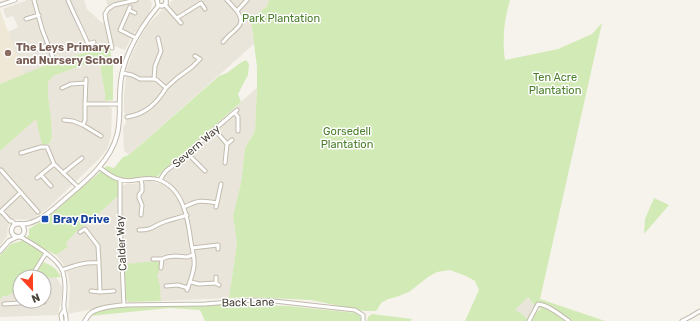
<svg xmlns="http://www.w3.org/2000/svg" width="700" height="321" font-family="Rubik,sans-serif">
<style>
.residential{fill:#eae5da}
.education{fill:#efe8d6}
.green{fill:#d2eab5}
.parking{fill:#e5e3e0}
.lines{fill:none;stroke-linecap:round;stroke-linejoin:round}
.minor-casing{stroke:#c2bbae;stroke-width:5}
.tertiary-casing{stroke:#c2bbae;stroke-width:5.5}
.minor{stroke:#fff;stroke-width:3}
.tertiary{stroke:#fff;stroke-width:3.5}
.education-dot{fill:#8d6e63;stroke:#fff;stroke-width:1.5}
.transit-dot{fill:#1a4fb4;stroke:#fff;stroke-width:1.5}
.labels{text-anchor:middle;stroke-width:3;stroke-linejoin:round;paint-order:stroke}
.park-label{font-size:11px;fill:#4a7f2a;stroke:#fff}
.education-label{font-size:11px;font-weight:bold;fill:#785e54;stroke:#fff;text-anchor:start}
.street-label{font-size:11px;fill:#4b4439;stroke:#fff}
.transit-label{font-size:11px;font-weight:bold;fill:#164399;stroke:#fff;text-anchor:start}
</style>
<rect width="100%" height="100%" fill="#f6f3ec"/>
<!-- residential -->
<path class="residential" d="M 27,0 L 84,0 L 87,9 L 102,23 L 108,20 L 108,14 L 109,10 L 106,0 L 150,0 L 151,1 L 152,5 L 147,18 L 142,23 L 131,38 L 125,50 L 114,46 L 110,49 L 104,47 L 54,62 L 24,75 L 8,32 L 18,27 L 13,16 L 6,18 L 3,9 Z
M 173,0 L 269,0 L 267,6 L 251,19 L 254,44 L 129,155 L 124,151 L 123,128 L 126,122 L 124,111 L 124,94 L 127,68 L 133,52 L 139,40 L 147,26 L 163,9 Z
M 99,60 L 105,94 L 105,106 L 110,107 L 110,108 L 112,108 L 111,136 L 109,143 L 107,149 L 99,159 L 47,209 L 32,219 L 27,220 L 14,219 L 8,226 L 7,236 L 0,246 L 0,151 L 36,118 L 42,144 L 50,143 L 52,137 L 51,119 L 48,95 L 48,82 L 53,76 L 83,65 Z
M 257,88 L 255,131 L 245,148 L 241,183 L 233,216 L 237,243 L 229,298 L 161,301 L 160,286 L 124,264 L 121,198 L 122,186 L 126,184 L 133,184 L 150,181 L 161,184 L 165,175 L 193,154 L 199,145 L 239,110 L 236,106 Z
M 118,196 L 122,286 L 121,303 L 68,314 L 70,287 L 69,280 L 68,274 L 63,264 L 56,255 L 68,247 L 66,243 L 77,231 L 92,220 Z
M 38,270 L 49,278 L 56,277 L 62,287 L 62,295 L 58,315 L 0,317 L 0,299 L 3,296 L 8,296 L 20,288 L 20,301 L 44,301 L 44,277 L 33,277 Z
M 528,297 L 534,305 L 536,307 L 529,320 L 522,314 L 515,310 Z"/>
<!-- education -->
<path class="education" d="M 0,10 L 24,75 L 0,84 Z"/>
<!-- green -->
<path class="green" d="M 269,0 L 510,0 C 504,19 502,41 505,60 L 558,49 L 592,34 L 602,23 L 540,299 L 605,321 L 532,321 L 536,312 L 541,309 L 534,305 L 528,297 L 515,310 L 522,314 L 529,320 L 528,321 L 465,321 L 479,290 L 475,281 L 466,276 L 450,270 L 437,272 L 428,277 L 409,292 L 396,297 L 388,299 L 381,303 L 377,310 L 374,311 L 364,311 L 311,300 L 250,297 L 229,298 L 237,243 L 233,216 L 241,183 L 245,148 L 255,131 L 257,88 L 257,67 L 251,19 L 267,6 Z
M 104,47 L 110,49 L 113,66 L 113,100 L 105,101 L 105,94 L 99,60 L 83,65 L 53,76 L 48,82 L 48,95 L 51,119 L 52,137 L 50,143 L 42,145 L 36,119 L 0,151 L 0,84 L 54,62 Z
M 246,60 L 249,64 L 248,75 L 238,94 L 241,102 L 157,177 L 122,179 L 122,186 L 118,196 L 92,220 L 77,231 L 66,243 L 68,247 L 56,255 L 47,250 L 41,256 L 32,275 L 30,277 L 20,277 L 20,288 L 8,296 L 3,296 L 0,299 L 0,255 L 11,244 L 21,241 L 29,235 L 29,229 L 49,216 L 107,166 L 114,168 L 115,167 L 123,157 L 129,155 L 219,76 L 227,73 L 240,63 Z
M 654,198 L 669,205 L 644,234 L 645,219 Z
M 157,261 L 159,263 L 159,272 L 157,276 L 160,286 L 161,301 L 129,302 L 126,300 L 124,264 Z
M 43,262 C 53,266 56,268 61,277 L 49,278 L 38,270 Z
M 151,305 L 252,305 L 288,306 L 356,313 C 359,314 362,317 361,321 L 205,321 L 200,310 L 170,308 L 89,316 C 106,305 131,306 151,305 Z
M 372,314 L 412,319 L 411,321 L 367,321 L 368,317 Z"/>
<!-- parking -->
<path class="parking" d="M 65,1 L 66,1 L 70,2 L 73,1 L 81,20 L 80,28 L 77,30 L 76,28 L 72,17 L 73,17 L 72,15 L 70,16 Z
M 44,39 L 50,45 L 53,51 L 54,51 L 57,58 L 49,61 L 45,50 L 38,53 L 36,46 L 43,43 L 42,40 Z"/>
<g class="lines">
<!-- minor casing -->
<g class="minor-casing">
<path id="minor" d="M 34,0 L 42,29 L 54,60
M 68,0 C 74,15 82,29 88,44 L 94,42
M 227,0 L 237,11
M 0,5 L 15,0
M 165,5 L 181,23
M 130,7 L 120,30 L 136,38
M 129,10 L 135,13
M 177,18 L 201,3 L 205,9
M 26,19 L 39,15
M 223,42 C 226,39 229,35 232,33 C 241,25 244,22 237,11 L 247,0
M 112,48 L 106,21 L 105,14 L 108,9 L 114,5 L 136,0
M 37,49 L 48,45
M 122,73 L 132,75 L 140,79 L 154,79 L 157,80 L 166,88 L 177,78 L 192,67 L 200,59 L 195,56
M 86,79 L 85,104 L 119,104
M 154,79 L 155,66 L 161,51 L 158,38
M 62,88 L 71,84 L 86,83
M 85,104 L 85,120 L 83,125 L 101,136
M 235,113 L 238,117 L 238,131
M 127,117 C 146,114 157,103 166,88
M 64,120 L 73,121 L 83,125
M 214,129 L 227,144 L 225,163
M 227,144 L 232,140
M 21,153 L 41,147 L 47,147 L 54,164 L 78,187
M 188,154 L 205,171
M 99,167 C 110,176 120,183 135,180 C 143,179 151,177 159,180 C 184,189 188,220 191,242 C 192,250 195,258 194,266 C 193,274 190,282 187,290
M 1,170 L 38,212
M 63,173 L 82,158
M 41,175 L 51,186
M 37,178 L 54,164
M 141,179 L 142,185 L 142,191 L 139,195 L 139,198 L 142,205 L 141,215
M 120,180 L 120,221 L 124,305 L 205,304 L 254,300 L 274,301 L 355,310 L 363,315 L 363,321
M 160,180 L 163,175 L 166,171 L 188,154 L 200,142 L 237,110
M 217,203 L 221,184
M 184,207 C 198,200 202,200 217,203 L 216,207
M 1,211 L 10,221 L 12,221 L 15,224
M 0,212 L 20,193
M 139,230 C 153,230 153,226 164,222 C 172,219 179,218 187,215
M 80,232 L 85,229 L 98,246 L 99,263
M 21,237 C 33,244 58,258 63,272 C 66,283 65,292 64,303 C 63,310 67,315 66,321
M 192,248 L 218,245 L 218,249
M 153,259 L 162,259 L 167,257 L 175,256 L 187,257 L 193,255
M 161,268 L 162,259
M 62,270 C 76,265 84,262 99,263 L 100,292 L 91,291
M 31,277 L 46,253
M 191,282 L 199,284 L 216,283 L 219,285
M 216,283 L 216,277
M 166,286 L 178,285 L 188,288
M 100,292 L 114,291
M 36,301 L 36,302 L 44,302
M 4,304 L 36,302
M 62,321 L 61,315 L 64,310
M 529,321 L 538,304 C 549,305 560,315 569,321
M 682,321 L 690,317 L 700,311"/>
</g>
<!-- tertiary casing -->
<g class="tertiary-casing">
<path id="tertiary" d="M 157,0 L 158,5 L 162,6 L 166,4 L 166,0
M 21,224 C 26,229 25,235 19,237 C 12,237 9,230 14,225 C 17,223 19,224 23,224 C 28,224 33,222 37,220 C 48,215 57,206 66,198 C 86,181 110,162 117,135 C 121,120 119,105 120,90 C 121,59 139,29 159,5
M 0,251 L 9,241 L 17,237
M 85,321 C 87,318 88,315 91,313 C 99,307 115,306 124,305"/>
</g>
<!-- minor -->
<use href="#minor" class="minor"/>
<!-- tertiary -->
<use href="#tertiary" class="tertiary"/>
</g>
<!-- markers -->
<circle class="education-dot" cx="8" cy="53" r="4"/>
<rect class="transit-dot" x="41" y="215" width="8" height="8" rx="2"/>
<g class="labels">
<!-- park labels -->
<g class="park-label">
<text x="281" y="22">Park Plantation</text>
<text x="555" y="81">Ten Acre<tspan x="555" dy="13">Plantation</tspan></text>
<text x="347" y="135">Gorsedell<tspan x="347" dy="13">Plantation</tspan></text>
</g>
<!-- education labels -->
<g class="education-label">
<text x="16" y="51">The Leys Primary<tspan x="16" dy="13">and Nursery School</tspan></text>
</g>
<!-- street labels -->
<g class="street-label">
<text transform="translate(196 146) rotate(-41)" y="4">Severn Way</text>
<text transform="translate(121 243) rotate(-93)" y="4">Calder Way</text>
<text transform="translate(248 302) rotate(-1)" y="4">Back Lane</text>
</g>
<!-- transit labels -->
<g class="transit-label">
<text x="53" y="223">Bray Drive</text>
</g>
</g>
<!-- north arrow -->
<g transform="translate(32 289) rotate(158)"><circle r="19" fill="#ffffff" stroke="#b7b4b0"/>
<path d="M0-3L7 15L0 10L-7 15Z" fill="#fc3f1d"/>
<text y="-6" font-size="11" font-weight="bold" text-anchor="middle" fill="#4b4439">N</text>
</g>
</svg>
